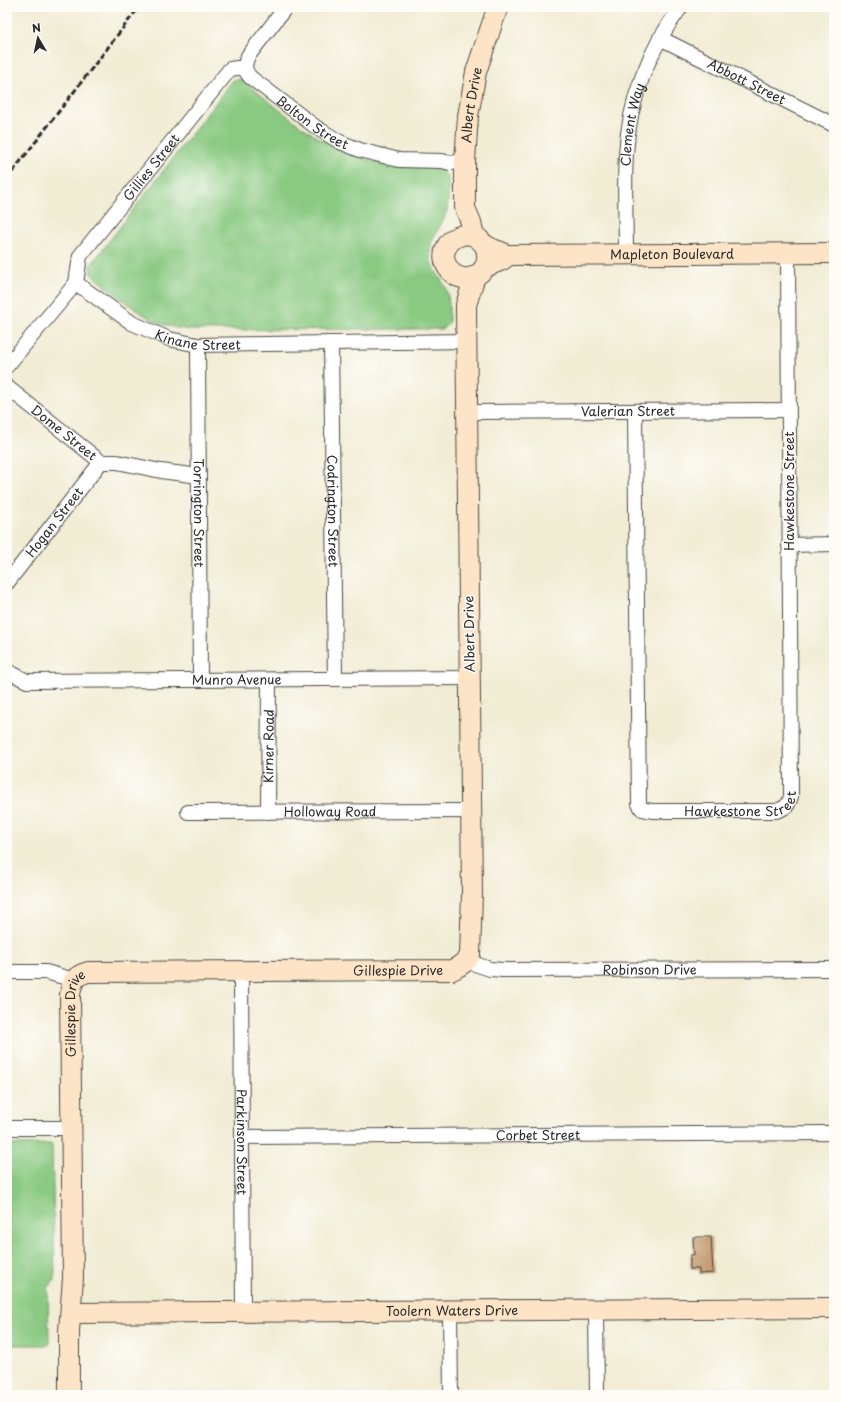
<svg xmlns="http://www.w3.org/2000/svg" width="841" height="1402" font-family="'Playpen Sans',sans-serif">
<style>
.green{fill:#89c981;stroke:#5a7a56}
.building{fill:#c59e73}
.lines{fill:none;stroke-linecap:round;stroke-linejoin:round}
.street-casing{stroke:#494844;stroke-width:16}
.secondary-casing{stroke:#494844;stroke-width:22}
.street{stroke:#fff;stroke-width:14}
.secondary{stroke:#fee4c6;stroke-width:20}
.rail{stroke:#2b2b2b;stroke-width:3;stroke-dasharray:6 3;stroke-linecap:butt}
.labels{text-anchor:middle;stroke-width:3.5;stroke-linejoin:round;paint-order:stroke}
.street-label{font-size:13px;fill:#2b2b2b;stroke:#fdfcf7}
</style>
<rect width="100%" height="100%" fill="#fdfcf7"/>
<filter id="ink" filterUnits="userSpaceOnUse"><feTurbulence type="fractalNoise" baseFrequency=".025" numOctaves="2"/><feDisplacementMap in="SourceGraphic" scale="8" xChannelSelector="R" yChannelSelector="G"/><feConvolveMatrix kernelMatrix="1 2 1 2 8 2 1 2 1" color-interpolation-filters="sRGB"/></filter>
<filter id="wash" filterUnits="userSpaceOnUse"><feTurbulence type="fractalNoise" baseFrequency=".012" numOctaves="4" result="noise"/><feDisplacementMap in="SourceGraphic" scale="16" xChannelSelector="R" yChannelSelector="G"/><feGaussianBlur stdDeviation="0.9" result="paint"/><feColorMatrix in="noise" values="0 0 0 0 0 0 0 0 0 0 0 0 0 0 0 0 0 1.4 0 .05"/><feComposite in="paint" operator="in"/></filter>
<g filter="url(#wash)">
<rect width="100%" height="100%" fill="#f1ecd4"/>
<!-- green -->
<path class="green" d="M 241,79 C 268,100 295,124 324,141 C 360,162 399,168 439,168 L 448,177 C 448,190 450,204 445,216 C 440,229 430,238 430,253 C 430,268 441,276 446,289 C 450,300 449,312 449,323 L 443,329 L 194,330 C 181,329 169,327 157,322 C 134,311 111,290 91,274 L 90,266 L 233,80 Z
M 52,1144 L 55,1280 L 48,1288 L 49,1345 L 7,1345 L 7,1145 Z"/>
<g id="blocks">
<!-- building -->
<path class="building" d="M 693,1237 L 711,1237 L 713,1273 L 699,1274 L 699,1269 L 690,1269 L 690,1255 L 694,1255 Z"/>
</g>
</g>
<g filter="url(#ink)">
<use href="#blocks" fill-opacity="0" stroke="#494844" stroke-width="1"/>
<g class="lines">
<!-- street casing -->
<g class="street-casing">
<g id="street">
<path id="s1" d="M 286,7 L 248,56 C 244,65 244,70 250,77 L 317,128 L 340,142 L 360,150 L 399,160 L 442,161 L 450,163 L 465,161"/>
<path id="s2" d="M 660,38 L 834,125"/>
<path id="s3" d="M 626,255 C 626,221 624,187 626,154 C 629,100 649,49 681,7"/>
<path id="s4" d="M 76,283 L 80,256 L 230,69 L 237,68 L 245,68"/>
<path id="s5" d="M 331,343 L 335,679"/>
<path id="s6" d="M 198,345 L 200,680"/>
<path id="s7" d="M 7,366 L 76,283 L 132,323 L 169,339 L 198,345 L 466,341"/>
<path id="s8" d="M 7,387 L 101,462 L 117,462 L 161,471 L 199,476"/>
<path id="s9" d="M 635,411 L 639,804 L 642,809 L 652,811 L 776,811 C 786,808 789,805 791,796 L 788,253"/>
<path id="s10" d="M 467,412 L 788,410"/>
<path d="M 789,545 L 834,544"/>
<path id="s11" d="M 7,583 L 101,462"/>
<path id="s12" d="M 7,671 L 27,681 L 469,678"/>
<path id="s13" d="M 188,812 L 471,811"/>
<path id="s14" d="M 268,812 L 269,680"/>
<path id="s15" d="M 466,961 L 490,969 L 503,970 L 834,969"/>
<path id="s16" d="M 241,971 L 243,1313"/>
<path d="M 7,972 L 46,972 L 74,980"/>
<path d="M 7,1128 L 71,1128"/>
<path id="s17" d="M 242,1137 L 834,1133"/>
<path d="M 596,1310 L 597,1395"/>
<path d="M 450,1311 L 451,1395"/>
</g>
</g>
<!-- secondary casing -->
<g class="secondary-casing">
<g id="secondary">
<path id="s18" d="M 474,236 L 471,222 L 465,208 L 465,161 L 468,116 L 476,72 L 494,18 L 499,7"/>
<path d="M 484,244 C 498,272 463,291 448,268 C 444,262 443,254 446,248 C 451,237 464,232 475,236 C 479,238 481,242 484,244 C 489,248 495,250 501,252"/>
<path id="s19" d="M 485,267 L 502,260 L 509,255 L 834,253"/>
<path id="s20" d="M 71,1313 L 834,1308"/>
<path id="s21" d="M 69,1395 L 69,1331 L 73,1278 L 70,995 C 72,981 74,976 88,972 L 452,970 C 461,966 466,962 470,955 L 472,894 L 466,305 L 475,276"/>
</g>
</g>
<!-- street -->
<use href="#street" class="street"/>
<!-- secondary -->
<use href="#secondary" class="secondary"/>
<!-- rail -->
<path class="rail" d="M 7,179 L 139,7"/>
</g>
</g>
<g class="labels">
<!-- street labels -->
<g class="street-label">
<text dy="5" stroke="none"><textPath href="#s2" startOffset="97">Abbott Street</textPath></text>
<text dy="5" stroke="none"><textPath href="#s18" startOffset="133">Albert Drive</textPath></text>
<text dy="5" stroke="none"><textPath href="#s1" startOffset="162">Bolton Street</textPath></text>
<text dy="5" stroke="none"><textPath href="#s3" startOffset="131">Clement Way</textPath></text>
<text dy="5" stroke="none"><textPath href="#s4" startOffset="141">Gillies Street</textPath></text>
<text dy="5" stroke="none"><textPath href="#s19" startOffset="190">Mapleton Boulevard</textPath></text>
<text dy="5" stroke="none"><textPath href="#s7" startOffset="246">Kinane Street</textPath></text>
<text dy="5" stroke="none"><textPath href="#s10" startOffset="161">Valerian Street</textPath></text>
<text dy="5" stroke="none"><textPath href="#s8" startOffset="73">Dome Street</textPath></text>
<text transform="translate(789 491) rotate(-90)" y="5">Hawkestone Street</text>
<text dy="5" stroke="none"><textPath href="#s5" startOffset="168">Codrington Street</textPath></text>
<text dy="5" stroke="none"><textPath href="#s6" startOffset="168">Torrington Street</textPath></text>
<text dy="5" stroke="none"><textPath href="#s11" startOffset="77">Hogan Street</textPath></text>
<text transform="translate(469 634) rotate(-91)" y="5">Albert Drive</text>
<text dy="5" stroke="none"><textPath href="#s12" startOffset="232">Munro Avenue</textPath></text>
<text dy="5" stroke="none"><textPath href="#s14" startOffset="66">Kirner Road</textPath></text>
<text dy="5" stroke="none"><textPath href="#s9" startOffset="501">Hawkestone Street</textPath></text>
<text dy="5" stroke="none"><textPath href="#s13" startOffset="142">Holloway Road</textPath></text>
<text dy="5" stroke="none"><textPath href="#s21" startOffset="742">Gillespie Drive</textPath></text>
<text dy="5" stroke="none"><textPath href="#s15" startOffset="185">Robinson Drive</textPath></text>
<text dy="5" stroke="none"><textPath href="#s21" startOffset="383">Gillespie Drive</textPath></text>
<text dy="5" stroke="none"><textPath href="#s17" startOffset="296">Corbet Street</textPath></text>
<text dy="5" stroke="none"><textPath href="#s16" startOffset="171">Parkinson Street</textPath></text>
<text dy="5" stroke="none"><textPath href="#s20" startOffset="381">Toolern Waters Drive</textPath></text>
</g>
</g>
<!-- margin -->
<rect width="841" height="1402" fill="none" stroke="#fdfcf7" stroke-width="24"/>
<!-- north arrow -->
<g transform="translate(38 38) rotate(351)" stroke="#fdfcf7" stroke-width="3" paint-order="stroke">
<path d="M0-3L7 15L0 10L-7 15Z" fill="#2b2b2b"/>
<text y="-6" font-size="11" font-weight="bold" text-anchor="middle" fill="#2b2b2b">N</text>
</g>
</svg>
